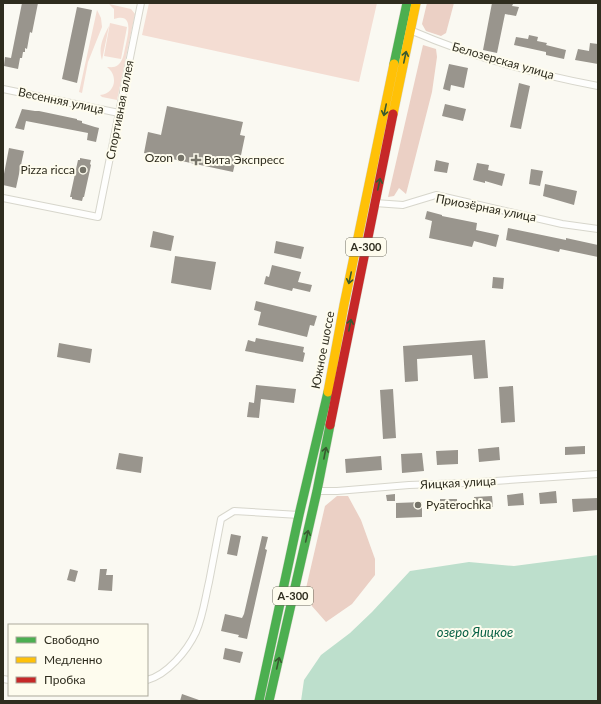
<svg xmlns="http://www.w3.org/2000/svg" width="601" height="704" font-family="Lato,sans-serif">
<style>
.green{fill:#f4ddd3}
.forest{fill:#ebd0c5}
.water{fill:#bddfcc}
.building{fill:#99958d}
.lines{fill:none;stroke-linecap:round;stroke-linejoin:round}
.street-casing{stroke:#d7d6cc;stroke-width:8}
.fast-casing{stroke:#d7d6cc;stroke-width:10}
.slow-casing{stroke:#d7d6cc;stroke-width:10}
.jam-casing{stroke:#d7d6cc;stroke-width:10}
.street{stroke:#fefefd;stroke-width:6}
.fast{stroke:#4caf50;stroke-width:9}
.slow{stroke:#ffc107;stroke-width:9}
.jam{stroke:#c62828;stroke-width:9}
.oneway{stroke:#395a30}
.poi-dot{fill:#767469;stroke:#fefcee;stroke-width:1.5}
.labels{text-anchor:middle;stroke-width:4;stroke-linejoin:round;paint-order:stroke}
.shield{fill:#fefcee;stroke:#6d6b5d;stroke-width:1}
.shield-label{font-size:11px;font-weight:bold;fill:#2f2d1f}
.street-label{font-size:12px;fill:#2f2d1f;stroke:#fefcee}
.poi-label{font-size:12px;fill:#2f2d1f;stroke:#fefcee;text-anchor:end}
.water-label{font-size:13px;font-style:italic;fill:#086145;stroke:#fefcee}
</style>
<rect width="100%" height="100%" fill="#faf9f2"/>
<!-- green -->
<path class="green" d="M 149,3 L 377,3 L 359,82 L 142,35 Z
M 109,4 L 131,9 L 135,14 L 117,100 L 102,97 L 100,95 C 115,94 119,76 107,67 C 110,67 115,68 118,65 C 124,60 124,51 126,44 C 128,34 134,12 114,19 L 114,9 Z
M 97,10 L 101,18 L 102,27 L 88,62 L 82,93 L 79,92 Z
M 110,23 L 127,27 L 121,59 L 104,56 Z
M 109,26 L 102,60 C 98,48 103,37 109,26 Z"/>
<!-- forest -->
<path class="forest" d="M 427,3 L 454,3 L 446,33 L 441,36 L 426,31 L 422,24 Z
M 423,45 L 436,49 L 437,57 L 432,92 L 406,194 L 399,188 L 394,196 L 388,197 Z
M 337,496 L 348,496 L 361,520 L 375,559 L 375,575 L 352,604 L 326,622 L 304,597 L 325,506 Z"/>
<!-- water -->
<path class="water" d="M 598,555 L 598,701 L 301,701 L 304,680 L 321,655 L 350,633 L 372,612 L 410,571 L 469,562 L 514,566 Z"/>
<!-- building -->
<path class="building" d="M 22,3 L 38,3 L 32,33 L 30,32 L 27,49 L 25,48 L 25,52 L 23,52 L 22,58 L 20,58 L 18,69 L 4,66 L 5,57 L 11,58 Z
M 492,3 L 509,3 L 513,4 L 512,6 L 519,7 L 516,16 L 505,14 L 497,53 L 483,50 Z
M 77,7 L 92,10 L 77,83 L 62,79 Z
M 529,35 L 538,37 L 537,41 L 547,43 L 546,45 L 566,50 L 564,59 L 546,55 L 546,52 L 514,45 L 516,37 L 528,39 Z
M 590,43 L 598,44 L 598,64 L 575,60 L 578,49 L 589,51 Z
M 449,64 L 468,68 L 464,88 L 451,85 L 450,91 L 443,89 Z
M 519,83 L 530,86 L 521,129 L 510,127 Z
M 445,104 L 466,109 L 463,121 L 442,116 Z
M 167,106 L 243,122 L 240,135 L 245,136 L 240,160 L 236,159 L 233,172 L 144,153 L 148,132 L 161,135 Z
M 22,109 L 35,111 L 39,111 L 77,119 L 77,120 L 82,121 L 82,123 L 95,127 L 99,128 L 96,142 L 87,140 L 88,133 L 26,121 L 24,130 L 15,128 Z
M 9,148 L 24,151 L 16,188 L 3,185 L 3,179 Z
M 80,158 L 91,160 L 90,164 L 91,165 L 84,197 L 83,197 L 82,201 L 72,199 L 72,197 L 70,197 L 78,160 L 80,160 Z
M 436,160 L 449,163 L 447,173 L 434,171 Z
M 477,163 L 489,165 L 488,170 L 505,174 L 502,186 L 485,181 L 485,183 L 473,180 Z
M 531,169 L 543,171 L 540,186 L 529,184 Z
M 545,184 L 577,191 L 574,205 L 543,196 Z
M 427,211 L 442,215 L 442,216 L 477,223 L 476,230 L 499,235 L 496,247 L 474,241 L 472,247 L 429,238 L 432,221 L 425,219 Z
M 508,228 L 566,240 L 566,238 L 598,245 L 598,257 L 560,249 L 559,252 L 506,240 Z
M 153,231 L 174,236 L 171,251 L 150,247 Z
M 276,241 L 304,247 L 301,259 L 274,253 Z
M 175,256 L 216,262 L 211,290 L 171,283 Z
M 272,265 L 301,272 L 298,282 L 312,285 L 310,292 L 293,288 L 292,291 L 264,284 L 266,276 L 269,277 Z
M 493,277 L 504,278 L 503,289 L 492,288 Z
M 256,301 L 317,316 L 314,326 L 310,325 L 307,337 L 258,325 L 261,312 L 254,310 Z
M 256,338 L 304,347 L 303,352 L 305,353 L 303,362 L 245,351 L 248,340 L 255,342 Z
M 485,340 L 488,378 L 474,379 L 472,355 L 417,359 L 418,381 L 405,382 L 403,346 Z
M 59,343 L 92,349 L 90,363 L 57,357 Z
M 256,385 L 296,389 L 294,403 L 261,399 L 259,418 L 247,417 L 249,402 L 254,403 Z
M 513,386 L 515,422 L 501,423 L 499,387 Z
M 393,389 L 396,438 L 383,439 L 380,390 Z
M 585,446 L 585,454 L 565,455 L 565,447 Z
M 499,447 L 500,460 L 479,462 L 478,449 Z
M 458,450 L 458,464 L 437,465 L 436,451 Z
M 119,453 L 143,457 L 141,473 L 116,469 Z
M 422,453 L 424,471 L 402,473 L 401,454 Z
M 381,456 L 382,470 L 346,473 L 345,459 Z
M 556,491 L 557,503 L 540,504 L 539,493 Z
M 523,493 L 524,505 L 508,506 L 507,495 Z
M 395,494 L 395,501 L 387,501 L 386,495 Z
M 492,496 L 493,507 L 475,508 L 474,497 Z
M 598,498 L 598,510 L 573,512 L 572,499 Z
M 440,499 L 457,499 L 457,509 L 440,509 Z
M 422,502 L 422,517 L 396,518 L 396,503 Z
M 231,534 L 241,536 L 237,556 L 227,554 Z
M 262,536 L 268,537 L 265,549 L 267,550 L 247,639 L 238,637 L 239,635 L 221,631 L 225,614 L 242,618 L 244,614 Z
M 70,569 L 78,571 L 75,582 L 67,580 Z
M 100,569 L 107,569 L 106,575 L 113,575 L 112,591 L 98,590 Z
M 225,648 L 243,652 L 240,663 L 223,659 Z
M 182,694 L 199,700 L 199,701 L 180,701 Z"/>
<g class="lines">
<!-- street casing -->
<g class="street-casing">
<path id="street" d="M 410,30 C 470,56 534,74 598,86
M 3,89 L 119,113
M 3,198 L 98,217 L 141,3
M 375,203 L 403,205 L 436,195 L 562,224 L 598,229
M 317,491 L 337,491 L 409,485 L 465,483 L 598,474
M 3,679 L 9,680
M 147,680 C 167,675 187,651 196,632 C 203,616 205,599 209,582 C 213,561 217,540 221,519 L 234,511 L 299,515"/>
</g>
<!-- fast casing -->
<g class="fast-casing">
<path id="fast" d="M 394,64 L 407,3
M 259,701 L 299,515 L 328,392
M 269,701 L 317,491 L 330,425"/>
</g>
<!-- slow casing -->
<g class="slow-casing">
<path id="slow" d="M 393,114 L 416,3
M 328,392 L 344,305 L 394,64"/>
</g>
<!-- jam casing -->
<g class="jam-casing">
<path id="jam" d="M 330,425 L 393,114"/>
</g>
<!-- street -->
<use href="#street" class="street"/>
<!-- fast -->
<use href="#fast" class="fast"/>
<!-- slow -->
<use href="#slow" class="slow"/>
<!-- jam -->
<use href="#jam" class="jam"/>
</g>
<!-- one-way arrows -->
<defs><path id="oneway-shaft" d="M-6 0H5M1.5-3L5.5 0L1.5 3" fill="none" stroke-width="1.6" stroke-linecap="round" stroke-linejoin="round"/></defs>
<g class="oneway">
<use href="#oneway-shaft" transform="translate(405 57) rotate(-78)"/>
<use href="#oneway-shaft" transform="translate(385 110) rotate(102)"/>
<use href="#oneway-shaft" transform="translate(379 184) rotate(-78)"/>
<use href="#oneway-shaft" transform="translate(350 278) rotate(102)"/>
<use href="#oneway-shaft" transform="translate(350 325) rotate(-79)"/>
<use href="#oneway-shaft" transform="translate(325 453) rotate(-79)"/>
<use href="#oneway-shaft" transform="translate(307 536) rotate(-77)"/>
<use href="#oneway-shaft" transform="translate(278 663) rotate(-77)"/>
</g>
<!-- markers -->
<g class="poi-dot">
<circle cx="181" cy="158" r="4"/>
<path d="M194 154h4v4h4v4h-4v4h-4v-4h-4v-4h4z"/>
<circle cx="83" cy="170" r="4"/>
<circle cx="418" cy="505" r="4"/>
</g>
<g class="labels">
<!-- shield labels -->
<g class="shield">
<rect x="346" y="238" width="40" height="18" rx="3"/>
<rect x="273" y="587" width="40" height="18" rx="3"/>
</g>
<g class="shield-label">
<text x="366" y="251">А-300</text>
<text x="293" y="600">А-300</text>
</g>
<!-- street labels -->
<g class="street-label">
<text transform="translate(503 61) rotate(16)" y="4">Белозерская улица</text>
<text transform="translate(61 101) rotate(12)" y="4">Весенняя улица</text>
<text transform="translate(120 110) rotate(-79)" y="4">Спортивная аллея</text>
<text transform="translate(486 208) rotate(11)" y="4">Приозёрная улица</text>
<text transform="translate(323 350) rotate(-79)" y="4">Южное шоссе</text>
<text transform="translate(458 483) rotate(-3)" y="4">Яицкая улица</text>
</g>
<!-- poi labels -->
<g class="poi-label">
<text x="173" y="162">Ozon</text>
<text x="204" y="164" text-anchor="start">Вита Экспресс</text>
<text x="75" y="174">Pizza ricca</text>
<text x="426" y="509" text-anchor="start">Pyaterochka</text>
</g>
<!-- water labels -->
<g class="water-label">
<text x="475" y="637">озеро Яицкое</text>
</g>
</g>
<!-- border -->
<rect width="601" height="704" fill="none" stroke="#2f2d1f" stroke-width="8"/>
<!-- legend -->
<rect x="8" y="624" width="140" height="72" fill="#fefcee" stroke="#aba99b"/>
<rect x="16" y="637" width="20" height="6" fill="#4caf50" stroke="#aba99b"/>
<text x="44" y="644" font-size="12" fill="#2f2d1f">Свободно</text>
<rect x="16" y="657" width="20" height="6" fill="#ffc107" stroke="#aba99b"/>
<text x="44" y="664" font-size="12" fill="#2f2d1f">Медленно</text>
<rect x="16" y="677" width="20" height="6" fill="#c62828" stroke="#aba99b"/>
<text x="44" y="684" font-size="12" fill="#2f2d1f">Пробка</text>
</svg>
